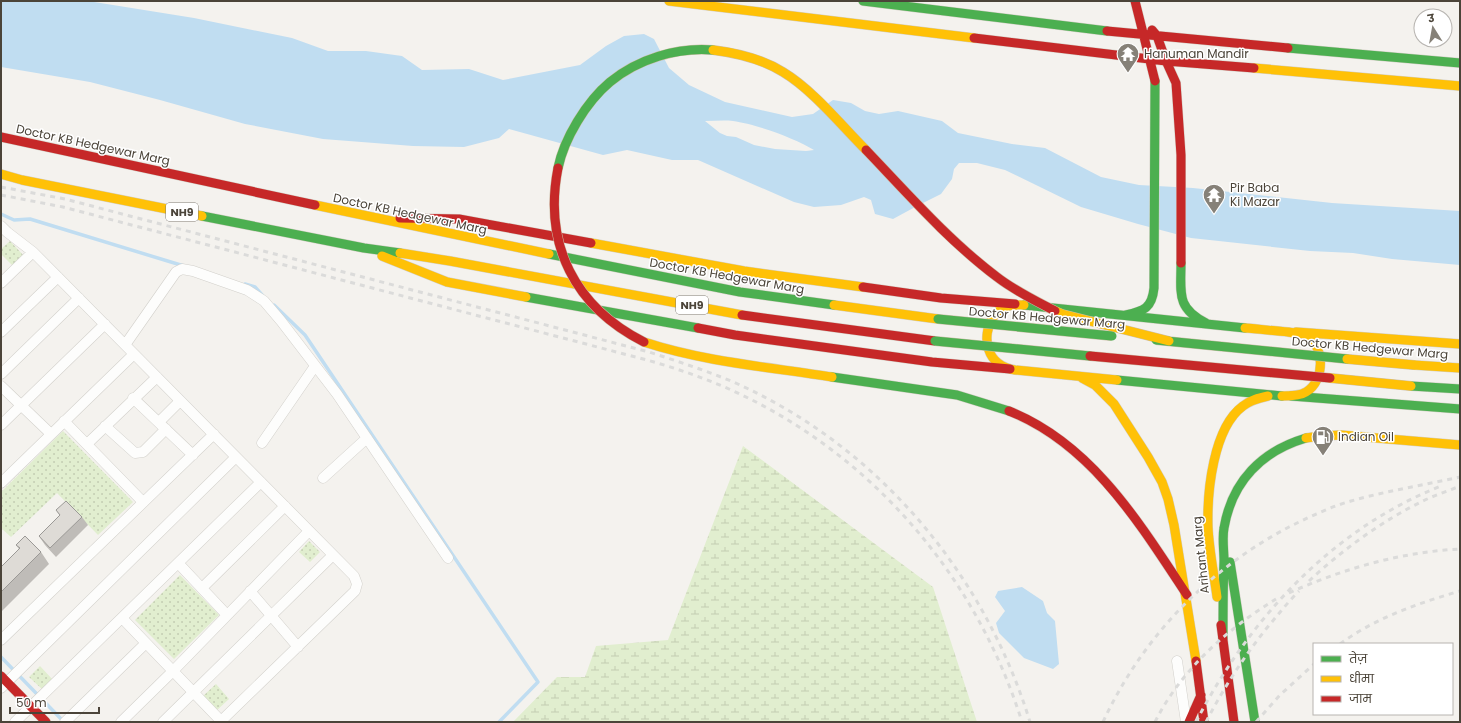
<svg xmlns="http://www.w3.org/2000/svg" width="1461" height="723" font-family="Poppins,'Noto Sans Devanagari',sans-serif">
<style>
.grass{fill:url(#grass-dots)}
.wetland{fill:url(#wetland-marsh)}
.water{fill:#c0ddf1;fill-rule:evenodd}
.lines{fill:none;stroke-linecap:round;stroke-linejoin:round}
.stream{stroke:#c0ddf1;stroke-width:3.5}
.street-casing{stroke:#d2d0cb;stroke-width:11}
.fast-casing{stroke:#d3cfc5;stroke-width:10}
.slow-casing{stroke:#d3cfc5;stroke-width:10}
.jam-casing{stroke:#d3cfc5;stroke-width:10}
.street{stroke:#fdfdfc;stroke-width:10}
.fast{stroke:#4caf50;stroke-width:9}
.slow{stroke:#ffc107;stroke-width:9}
.jam{stroke:#c62828;stroke-width:9}
.rail{stroke:#dbdbda;stroke-width:3;stroke-dasharray:5 5;stroke-linecap:butt}
.fast-bridge-casing{stroke:#ccbfa9;stroke-width:10;stroke-linecap:butt}
.slow-bridge-casing{stroke:#ccbfa9;stroke-width:10;stroke-linecap:butt}
.jam-bridge-casing{stroke:#ccbfa9;stroke-width:10;stroke-linecap:butt}
.fast-bridge{stroke:#4caf50;stroke-width:9}
.slow-bridge{stroke:#ffc107;stroke-width:9}
.jam-bridge{stroke:#c62828;stroke-width:9}
.wall{fill:#bfbcb8}
.building{fill:#dedbd6;stroke:#9b9996}
.labels{text-anchor:middle;stroke-width:3;stroke-linejoin:round;paint-order:stroke}
.shield{fill:#fff;stroke:#817c74;stroke-width:1}
.shield-label{font-size:11px;font-weight:bold;fill:#4b4439}
.poi-label{font-size:12px;fill:#4b4439;stroke:#fff;text-anchor:start}
.street-label{font-size:12px;fill:#4b4439;stroke:#fff}
</style>
<defs>
<pattern id="grass-dots" width="8" height="8" patternUnits="userSpaceOnUse"><rect width="8" height="8" fill="#e1eecf"/><path d="M2 2h.1M6 6h.1" fill="none" stroke="#c3cdb2" stroke-width="1.8" stroke-linecap="round"/></pattern>
<pattern id="wetland-marsh" width="20" height="14" patternUnits="userSpaceOnUse"><rect width="20" height="14" fill="#e1eecf"/><path d="M1 5h8M5 5V1M11 12h8M15 12V8" fill="none" stroke="#c3cdb2"/></pattern>
</defs>
<rect width="100%" height="100%" fill="#f4f2ee"/>
<!-- grass -->
<path class="grass" d="M 10,241 L 24,256 L 13,266 L 1,254 L 1,249 Z
M 63,431 L 133,502 L 98,535 L 57,493 L 11,537 L 1,528 L 1,492 Z
M 309,541 L 320,552 L 310,562 L 299,552 Z
M 180,575 L 219,615 L 174,659 L 135,620 Z
M 40,666 L 53,680 L 43,690 L 29,677 Z
M 216,684 L 229,699 L 216,711 L 202,697 Z"/>
<!-- wetland -->
<path class="wetland" d="M 743,446 L 933,587 L 977,722 L 513,722 L 557,677 L 585,677 L 596,646 L 668,640 Z"/>
<!-- water -->
<path class="water" d="M 1,1 L 88,1 L 194,18 L 292,38 L 328,51 L 366,51 L 402,56 L 422,70 L 469,69 L 503,80 L 580,65 L 606,46 L 624,36 L 644,34 L 654,39 L 669,68 L 689,85 L 725,102 L 792,117 L 813,114 L 833,100 L 851,103 L 865,111 L 879,114 L 898,111 L 942,121 L 958,133 L 1012,144 L 1045,148 L 1101,177 L 1139,185 L 1193,188 L 1332,203 L 1460,211 L 1460,265 L 1392,259 L 1353,253 L 1310,251 L 1191,238 L 1138,224 L 1081,207 L 1005,170 L 977,163 L 959,163 L 954,169 L 952,179 L 941,194 L 917,206 L 893,219 L 875,214 L 871,200 L 864,197 L 841,205 L 814,207 L 794,202 L 698,160 L 672,160 L 627,150 L 603,155 L 509,129 L 499,138 L 464,147 L 413,146 L 323,139 L 245,124 L 160,100 L 90,82 L 1,67 ZM 705,121 C 714,121 724,120 733,121 C 755,124 795,138 814,150 L 806,151 L 775,149 L 754,145 L 736,137 L 727,136 L 720,133 Z
M 1022,587 L 1043,601 L 1047,613 L 1055,621 L 1059,664 L 1053,669 L 1024,658 L 999,633 L 996,623 L 1005,611 L 995,597 L 998,591 Z"/>
<g class="lines">
<!-- stream -->
<path class="stream" d="M 1,214 L 14,220 L 30,219 L 184,266
M 245,284 L 255,287 L 263,296
M 274,305 L 305,335 L 538,682 L 499,722
M 1,657 L 64,722"/>
<!-- street casing -->
<g class="street-casing">
<path id="street" d="M 1,226 L 7,232 L 33,252 L 354,576 L 357,584 L 355,591 L 220,722
M 1,283 L 33,252
M 1,332 L 58,277
M 125,345 L 176,272 L 182,269 L 193,271 L 247,290 L 264,301 L 281,321 L 337,394 L 448,558
M 1,374 L 79,298
M 1,386 L 51,434
M 133,398 L 193,455
M 64,421 L 143,502
M 159,422 L 180,401
M 1,425 L 105,324
M 105,426 L 135,453 L 143,452 L 166,429
M 262,443 L 315,366
M 87,444 L 157,377
M 323,478 L 367,438
M 1,483 L 134,354
M 178,563 L 227,615
M 202,588 L 285,506
M 250,591 L 298,647
M 122,618 L 221,721
M 1,640 L 214,434
M 1177,661 L 1186,722
M 1,688 L 236,457
M 15,722 L 261,482
M 65,722 L 146,643
M 121,722 L 173,671 L 309,531
M 163,722 L 333,555"/>
</g>
<!-- fast casing -->
<g class="fast-casing">
<path id="fast" d="M 863,1 L 1107,31
M 1288,48 L 1460,63
M 202,216 L 364,248 L 400,253
M 549,254 L 740,292 L 834,305
M 1181,263 C 1181,293 1176,308 1206,323
M 526,297 L 698,328
M 1024,305 L 1245,328
M 1126,315 C 1144,311 1152,308 1154,288 L 1155,81
M 832,377 L 957,395 L 1009,411
M 1117,380 L 1282,396
M 1411,386 L 1460,389
M 1291,396 L 1460,409
M 1230,562 L 1255,722
M 1223,638 C 1223,612 1223,587 1224,561 C 1224,550 1222,538 1224,528 C 1232,481 1262,451 1306,438"/>
</g>
<!-- slow casing -->
<g class="slow-casing">
<path id="slow" d="M 669,1 L 974,38
M 1254,68 L 1460,86
M 1,174 L 22,180 L 202,216
M 315,205 L 549,254
M 591,243 L 744,271 L 863,287
M 400,253 L 450,261 L 742,315
M 382,256 L 447,282 L 526,297
M 834,305 L 938,319
M 1024,305 C 1018,305 1011,304 1005,307 C 985,316 980,349 998,363 C 1003,367 1009,369 1015,370 L 1117,380
M 1245,328 C 1260,329 1274,331 1288,332 C 1293,333 1300,333 1304,334 C 1325,344 1326,380 1306,392 C 1300,396 1289,396 1282,396
M 1296,332 L 1460,344
M 644,342 C 705,362 769,367 832,377
M 1414,365 L 1460,368
M 1082,378 L 1095,385 L 1114,404 L 1148,457 L 1162,482 L 1168,499 L 1174,525 L 1196,661
M 1306,438 L 1320,436 L 1341,435 L 1460,445
M 1217,597 C 1214,574 1209,550 1208,527 C 1207,492 1213,428 1243,406 C 1250,400 1259,398 1268,396"/>
</g>
<!-- jam casing -->
<g class="jam-casing">
<path id="jam" d="M 1135,1 L 1155,81
M 1152,30 L 1157,36 L 1166,61 L 1176,83 L 1181,155 L 1181,263
M 1107,31 L 1288,48
M 974,38 L 1166,61 L 1254,68
M 1,137 L 315,205
M 400,218 L 459,219 L 591,243
M 863,287 L 941,298 L 1015,304
M 742,315 L 935,341
M 698,328 L 735,335 L 932,362 L 1010,369
M 1009,411 C 1092,444 1140,524 1187,595
M 1221,625 L 1234,722
M 1196,661 L 1204,722
M 1,676 L 46,722
M 1189,722 L 1201,695"/>
</g>
<!-- street -->
<use href="#street" class="street"/>
<!-- fast -->
<use href="#fast" class="fast"/>
<!-- slow -->
<use href="#slow" class="slow"/>
<!-- jam -->
<use href="#jam" class="jam"/>
<!-- rail -->
<path class="rail" d="M 1,187 L 65,199 L 649,352 C 677,361 704,370 731,381 C 876,444 984,572 1030,722
M 1,195 L 63,207 L 647,360 C 675,368 702,377 729,389 C 870,452 976,575 1022,722
M 1309,581 C 1341,551 1383,520 1423,501 C 1435,495 1448,491 1460,486
M 1289,593 C 1342,569 1401,552 1460,549
M 1340,644 C 1375,618 1419,603 1460,591
M 1103,722 C 1142,638 1207,570 1289,527 C 1309,517 1330,507 1351,501 C 1386,491 1424,485 1460,477
M 1155,722 C 1181,670 1227,629 1276,599
M 1196,722 C 1249,619 1332,529 1441,486
M 1206,722 C 1223,689 1243,658 1266,629 C 1277,616 1287,603 1299,591
M 1256,722 L 1280,695 L 1314,664"/>
<!-- fast-bridge casing -->
<g class="fast-bridge-casing">
<path id="fast-bridge" d="M 558,168 C 564,139 586,102 610,82 C 638,59 677,47 713,50
M 938,319 L 1112,336
M 1156,340 L 1347,359
M 935,341 L 1090,356"/>
</g>
<!-- slow-bridge casing -->
<g class="slow-bridge-casing">
<path id="slow-bridge" d="M 713,50 C 737,53 762,59 783,72 C 813,90 841,125 866,150
M 1055,311 L 1062,314 L 1169,341
M 1347,359 L 1414,365
M 1330,378 L 1411,386"/>
</g>
<!-- jam-bridge casing -->
<g class="jam-bridge-casing">
<path id="jam-bridge" d="M 866,150 C 908,194 949,241 997,277 C 1015,291 1036,301 1055,311
M 558,168 C 543,245 575,307 644,342
M 1090,356 L 1330,378"/>
</g>
<!-- fast-bridge -->
<use href="#fast-bridge" class="fast-bridge"/>
<!-- slow-bridge -->
<use href="#slow-bridge" class="slow-bridge"/>
<!-- jam-bridge -->
<use href="#jam-bridge" class="jam-bridge"/>
</g>
<!-- wall -->
<path class="wall" d="M 56,510 L 82,517 L 88,525 L 56,557 L 45,545 L 39,536 L 60,516 Z
M 16,545 L 41,552 L 49,564 L 1,612 L 1,567 L 19,549 Z"/>
<!-- building -->
<path class="building" d="M 66,501 L 82,517 L 50,548 L 39,536 L 60,515 L 56,510 Z
M 25,536 L 41,552 L 1,592 L 1,567 L 20,548 L 16,545 Z"/>
<!-- icons -->
<defs>
<g id="temple-pin" transform="scale(1.15)"><path d="M0 17L-7.5 6A9.5 9.5 0 1 1 7.5 6Z" fill="#868178" stroke="#fff"/><path d="M0-6L5-2H3V0L6.5 2.5H4V6H1.5V3h-3V6H-4V2.5H-6.5L-3 0V-2H-5Z" fill="#fff"/></g>
<g id="fuel-pin" transform="scale(1.15)"><path d="M0 17L-7.5 6A9.5 9.5 0 1 1 7.5 6Z" fill="#868178" stroke="#fff"/><path d="M-5.5-6h7V0h2V4h1.3V-2.5L3-4.5l.8-.8L6-3V5H2.5V1h-1V6h-7ZM-4.2-4.7v3.2H.2V-4.7Z" fill="#fff"/></g>
</defs>
<g fill-rule="evenodd">
<use href="#temple-pin" x="1128" y="54"/>
<use href="#temple-pin" x="1214" y="195"/>
<use href="#fuel-pin" x="1323" y="437"/>
</g>
<g class="labels">
<!-- shield labels -->
<g class="shield">
<rect x="166" y="203" width="32" height="18" rx="3"/>
<rect x="676" y="296" width="32" height="18" rx="3"/>
</g>
<g class="shield-label">
<text x="182" y="216">NH9</text>
<text x="692" y="309">NH9</text>
</g>
<!-- poi labels -->
<g class="poi-label">
<text x="1144" y="58">Hanuman Mandir</text>
<text x="1230" y="192">Pir Baba<tspan x="1230" dy="14">Ki Mazar</tspan></text>
<text x="1338" y="441">Indian Oil</text>
</g>
<!-- street labels -->
<g class="street-label">
<text transform="translate(93 145) rotate(12)" y="4">Doctor KB Hedgewar Marg</text>
<text transform="translate(410 214) rotate(12)" y="4">Doctor KB Hedgewar Marg</text>
<text transform="translate(727 276) rotate(10)" y="4">Doctor KB Hedgewar Marg</text>
<text transform="translate(1047 318) rotate(5)" y="4">Doctor KB Hedgewar Marg</text>
<text transform="translate(1370 348) rotate(5)" y="4">Doctor KB Hedgewar Marg</text>
<text transform="translate(1201 555) rotate(-96)" y="4">Arihant Marg</text>
</g>
</g>
<!-- border -->
<rect width="1461" height="723" fill="none" stroke="#4b4439" stroke-width="4"/>
<!-- legend -->
<rect x="1313" y="643" width="140" height="72" fill="#ffffff" stroke="#b7b4b0"/>
<rect x="1321" y="656" width="20" height="6" fill="#4caf50" stroke="#b7b4b0"/>
<text x="1349" y="663" font-size="12" fill="#4b4439">तेज़</text>
<rect x="1321" y="676" width="20" height="6" fill="#ffc107" stroke="#b7b4b0"/>
<text x="1349" y="683" font-size="12" fill="#4b4439">धीमा</text>
<rect x="1321" y="696" width="20" height="6" fill="#c62828" stroke="#b7b4b0"/>
<text x="1349" y="703" font-size="12" fill="#4b4439">जाम</text>
<!-- north arrow -->
<g transform="translate(1433 28) rotate(349)"><circle r="19" fill="#ffffff" stroke="#b7b4b0"/>
<path d="M0-3L7 15L0 10L-7 15Z" fill="#868178"/>
<text y="-6" font-size="11" font-weight="bold" text-anchor="middle" fill="#4b4439">उ</text>
</g>
<!-- scale -->
<path d="M10 707v6h89v-6" fill="none" stroke="#4b4439" stroke-width="2"/>
<text x="16" y="707" font-size="12" fill="#4b4439" stroke="#ffffff" stroke-width="3" paint-order="stroke">50 m</text>
</svg>
